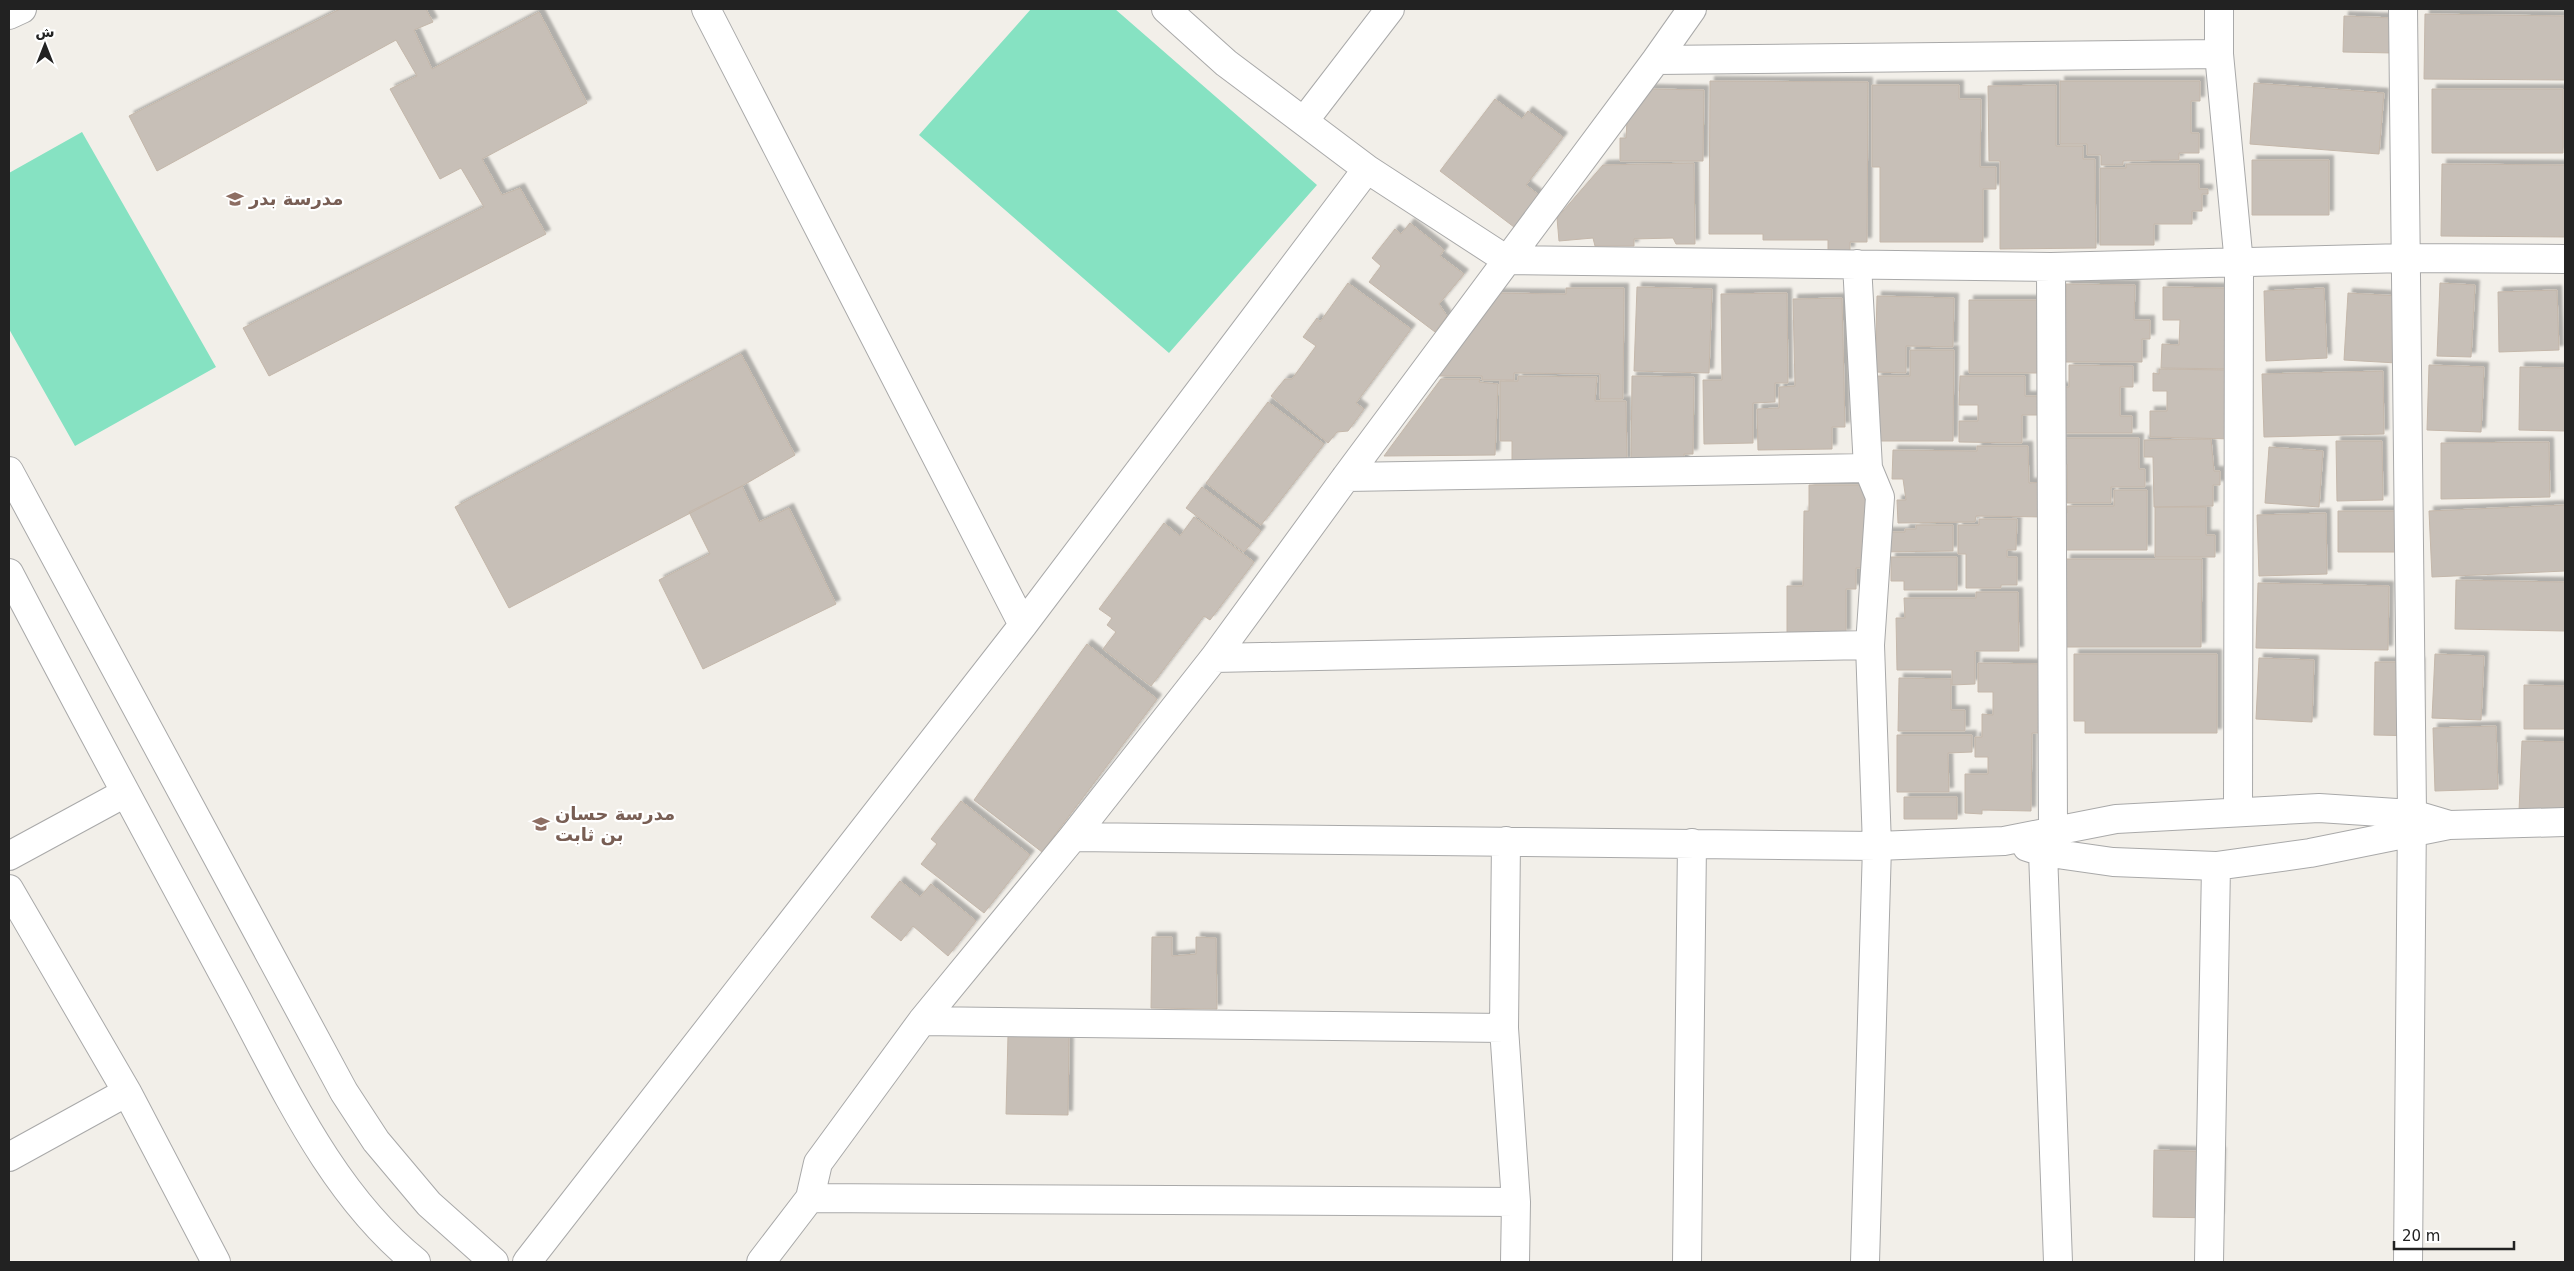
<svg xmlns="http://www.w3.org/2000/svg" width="2574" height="1271" font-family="'DejaVu Sans','Noto Naskh Arabic',sans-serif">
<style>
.pitch{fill:#86e2c2}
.building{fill:#c7bfb7;stroke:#c4b7aa;filter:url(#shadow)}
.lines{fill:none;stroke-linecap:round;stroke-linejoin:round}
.minor-casing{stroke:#a9a9a9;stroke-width:30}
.tertiary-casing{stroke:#a9a9a9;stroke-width:30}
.minor{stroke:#fff;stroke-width:28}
.tertiary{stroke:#fff;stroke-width:28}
.labels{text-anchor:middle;stroke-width:4.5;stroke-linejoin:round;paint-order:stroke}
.education-label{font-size:18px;font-weight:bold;fill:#785e54;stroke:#fff;text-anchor:start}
</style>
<defs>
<filter id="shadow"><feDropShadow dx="4.5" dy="-4.5" stdDeviation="1" flood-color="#0004"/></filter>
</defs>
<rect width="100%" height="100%" fill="#f2efe9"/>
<!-- pitch -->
<path class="pitch" d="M 1031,9 L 1115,9 L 1317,185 L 1169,353 L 919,135 Z
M 82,132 L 216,367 L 75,446 L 9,329 L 9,173 Z"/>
<!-- building -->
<path class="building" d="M 340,9 L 426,9 L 433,22 L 414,30 L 432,69 L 539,12 L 587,103 L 482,159 L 502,195 L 520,188 L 546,234 L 269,376 L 243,328 L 484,207 L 461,168 L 440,179 L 390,89 L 417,76 L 396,40 L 157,171 L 129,116 Z
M 2425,14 L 2565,16 L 2565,80 L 2424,79 Z
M 2344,16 L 2394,18 L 2393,53 L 2343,52 Z
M 1710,81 L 1868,82 L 1867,242 L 1850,242 L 1850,251 L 1828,250 L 1828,240 L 1763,240 L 1763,234 L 1709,234 Z
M 2060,81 L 2200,81 L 2200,101 L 2191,101 L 2191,133 L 2199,133 L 2199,153 L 2179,153 L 2179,160 L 2123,161 L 2123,165 L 2101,165 L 2101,155 L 2087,155 L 2087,144 L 2060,144 Z
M 2254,83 L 2384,93 L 2379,154 L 2250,144 Z
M 1872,85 L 1959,85 L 1959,99 L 1981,99 L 1980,167 L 1996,167 L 1996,189 L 1983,189 L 1983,242 L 1880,242 L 1880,167 L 1872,167 Z
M 2056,85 L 2056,146 L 2083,146 L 2083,159 L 2095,159 L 2096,248 L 2000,249 L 2000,161 L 1989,161 L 1988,86 Z
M 1651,89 L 1704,90 L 1703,161 L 1620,161 L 1620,138 L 1626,138 L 1627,121 Z
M 2432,89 L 2563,89 L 2563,153 L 2432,153 Z
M 1495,99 L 1522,119 L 1528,111 L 1563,137 L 1526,185 L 1539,195 L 1514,227 L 1440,171 Z
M 2252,160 L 2329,160 L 2329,215 L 2252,215 Z
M 1694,163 L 1695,244 L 1676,244 L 1673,238 L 1634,239 L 1634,246 L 1595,246 L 1593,238 L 1559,241 L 1557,218 L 1603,165 Z
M 2126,164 L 2199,164 L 2199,189 L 2208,189 L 2208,194 L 2202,194 L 2202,211 L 2192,211 L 2192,224 L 2154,224 L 2154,245 L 2100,245 L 2100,168 L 2126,168 Z
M 2442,164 L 2565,165 L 2565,237 L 2441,236 Z
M 1410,223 L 1444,250 L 1440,256 L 1464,274 L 1439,304 L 1447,316 L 1435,332 L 1369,282 L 1381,266 L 1372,258 L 1395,229 L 1401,234 Z
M 1348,283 L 1411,329 L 1356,403 L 1364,409 L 1348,431 L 1337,432 L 1328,443 L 1271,396 L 1285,379 L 1292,379 L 1316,346 L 1303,337 L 1317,318 L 1320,322 Z
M 2440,283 L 2475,285 L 2471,357 L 2437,356 Z
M 2066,284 L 2135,285 L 2134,320 L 2150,320 L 2150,339 L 2142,339 L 2142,362 L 2065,362 Z
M 1637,287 L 1712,289 L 1709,373 L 1634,371 Z
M 2163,287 L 2226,288 L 2235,369 L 2161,368 L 2162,344 L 2179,345 L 2180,320 L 2163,320 Z
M 1566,288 L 1624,288 L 1623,399 L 1600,399 L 1600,374 L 1514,373 L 1514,380 L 1482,380 L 1482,376 L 1439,376 L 1494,293 L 1566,294 Z
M 2324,288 L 2327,358 L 2266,361 L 2264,291 Z
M 2557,290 L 2559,350 L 2499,352 L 2498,292 Z
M 1787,293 L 1788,383 L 1775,383 L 1775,402 L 1753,403 L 1753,443 L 1704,444 L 1703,380 L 1722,380 L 1721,294 Z
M 2348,293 L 2400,296 L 2397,363 L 2344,360 Z
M 1877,296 L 1954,298 L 1953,347 L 1906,346 L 1906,373 L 1875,372 Z
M 1842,298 L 1845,427 L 1832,427 L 1832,449 L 1758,450 L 1757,409 L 1779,408 L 1779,387 L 1795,386 L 1793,299 Z
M 1969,300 L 2044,300 L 2038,327 L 2038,373 L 1969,373 Z
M 1910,350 L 1954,350 L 1953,441 L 1877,441 L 1877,376 L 1910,376 Z
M 741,354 L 795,455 L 742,486 L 509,608 L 455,507 Z
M 2069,365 L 2133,366 L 2133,387 L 2120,387 L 2120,416 L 2132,416 L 2132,433 L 2058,433 L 2060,387 L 2069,387 Z
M 2429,365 L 2484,367 L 2481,432 L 2427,430 Z
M 2520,367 L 2565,368 L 2565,431 L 2519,430 Z
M 2159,369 L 2228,370 L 2233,439 L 2150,437 L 2150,411 L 2167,411 L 2167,391 L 2153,391 L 2153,373 L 2159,374 Z
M 2383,371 L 2384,434 L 2264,437 L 2262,374 Z
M 1518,376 L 1597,377 L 1595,401 L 1626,401 L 1627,462 L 1512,463 L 1512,441 L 1500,441 L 1500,381 L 1518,381 Z
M 1632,376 L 1694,377 L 1693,454 L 1684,454 L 1684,463 L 1631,462 Z
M 1960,376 L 2025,376 L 2025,396 L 2038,396 L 2038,415 L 2022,415 L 2022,443 L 1959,442 L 1959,421 L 1978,421 L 1978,405 L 1959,405 Z
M 1441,379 L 1480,379 L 1479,382 L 1498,384 L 1495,455 L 1384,456 Z
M 1268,402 L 1324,444 L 1261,525 L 1206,483 Z
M 2061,438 L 2139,438 L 2139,469 L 2145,469 L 2145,487 L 2111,487 L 2111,503 L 2067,503 L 2067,464 L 2062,464 Z
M 2211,439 L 2214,471 L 2220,471 L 2220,485 L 2213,485 L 2213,506 L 2154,507 L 2153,457 L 2144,457 L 2144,440 Z
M 2336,441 L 2382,441 L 2383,500 L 2337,501 Z
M 2549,442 L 2550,497 L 2441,499 L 2441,443 Z
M 1977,446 L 2028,446 L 2029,483 L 2044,482 L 2046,517 L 1976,516 L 1975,522 L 1898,523 L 1897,500 L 1906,500 L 1903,479 L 1892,479 L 1893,450 L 1977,451 Z
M 2269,447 L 2323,451 L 2319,507 L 2265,503 Z
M 1809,485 L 1868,485 L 1867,568 L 1856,568 L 1856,589 L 1846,589 L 1846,634 L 1787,634 L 1787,586 L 1803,586 L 1804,511 L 1809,511 Z
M 742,486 L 759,522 L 789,508 L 836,604 L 703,669 L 659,580 L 710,554 L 689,512 Z
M 1202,487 L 1261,531 L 1244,552 L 1186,508 Z
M 2114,490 L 2147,490 L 2147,550 L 2059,550 L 2059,513 L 2067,513 L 2067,506 L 2114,506 Z
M 2565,505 L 2565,571 L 2432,577 L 2429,511 Z
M 2155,507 L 2206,507 L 2206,535 L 2215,535 L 2215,557 L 2155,557 Z
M 2338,511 L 2403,511 L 2403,552 L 2338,552 Z
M 2326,513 L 2327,574 L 2259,576 L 2257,515 Z
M 1194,517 L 1254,562 L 1210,620 L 1204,616 L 1151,686 L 1103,649 L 1116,632 L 1107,625 L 1112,618 L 1099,609 L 1164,523 L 1180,536 Z
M 1979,519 L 2017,519 L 2016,550 L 2007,550 L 2007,557 L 2017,557 L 2017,585 L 2001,585 L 2001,588 L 1966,588 L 1966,554 L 1958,554 L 1958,525 L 1979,525 Z
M 1916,525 L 1953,525 L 1953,551 L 1879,552 L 1879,532 L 1905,532 L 1905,529 L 1916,529 Z
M 1891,557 L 1957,557 L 1957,590 L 1904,590 L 1904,581 L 1891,581 Z
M 2066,559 L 2202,559 L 2201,647 L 2065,647 Z
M 2456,580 L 2565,582 L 2565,631 L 2455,629 Z
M 2258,583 L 2389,586 L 2388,650 L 2256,648 Z
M 1976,592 L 2018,592 L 2019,651 L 1975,651 L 1975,684 L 1952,685 L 1952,670 L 1897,670 L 1896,618 L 1905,618 L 1904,598 L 1976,598 Z
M 1087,644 L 1157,699 L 1042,852 L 974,800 Z
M 2074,654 L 2217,654 L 2217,733 L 2085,733 L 2085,721 L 2074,721 Z
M 2435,654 L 2484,656 L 2481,720 L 2432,718 Z
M 2259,658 L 2314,660 L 2312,722 L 2256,719 Z
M 2375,662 L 2420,662 L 2419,736 L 2374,735 Z
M 1978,663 L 2048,664 L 2048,733 L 2032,733 L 2031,811 L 1982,810 L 1982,814 L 1965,813 L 1965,774 L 1988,774 L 1988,757 L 1975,757 L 1975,737 L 1982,737 L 1982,714 L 1993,715 L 1993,692 L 1978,692 Z
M 1899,678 L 1951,679 L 1951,710 L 1965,710 L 1965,731 L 1898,731 Z
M 2524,685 L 2565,686 L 2565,729 L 2524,729 Z
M 2496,726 L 2498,789 L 2435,791 L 2433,728 Z
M 1897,735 L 1972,735 L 1972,752 L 1948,753 L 1949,792 L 1897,792 Z
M 2522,741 L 2565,742 L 2565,813 L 2519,811 Z
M 1904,797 L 1957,797 L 1957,819 L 1904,819 Z
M 961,801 L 1030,855 L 984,913 L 921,864 L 937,844 L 931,839 Z
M 900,881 L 920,897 L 931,884 L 976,921 L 948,956 L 913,926 L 901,941 L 871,917 Z
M 1152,937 L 1172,937 L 1172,956 L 1196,954 L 1196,937 L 1216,938 L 1217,1009 L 1151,1008 Z
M 1008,1035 L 1069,1037 L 1068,1115 L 1006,1114 Z
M 2154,1150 L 2221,1152 L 2219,1218 L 2153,1217 Z"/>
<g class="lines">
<!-- minor casing -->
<g class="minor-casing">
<path id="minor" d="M 706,9 L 1023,625
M 1166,9 L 1226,63 L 1367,169 L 1507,260 L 2051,267 L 2406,258 L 2565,259
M 2219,9 L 2219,54 L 2239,264 L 2238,811
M 2403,9 L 2412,814 L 2408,1262
M 9,15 L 22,9
M 1656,60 L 2219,54
M 1304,121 L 1390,9
M 1857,264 L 1868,468 L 1880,497 L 1870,645 L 1877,846 L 1865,1262
M 2051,267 L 2053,830 L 2043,852 L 2058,1262
M 1346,477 L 1868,468
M 1214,658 L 1870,645
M 1073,837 L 1877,846 L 2004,841 L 2116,819 L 2319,808 L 2412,814 L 2449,825
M 1506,841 L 1504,1028 L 1516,1202 L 1515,1262
M 2027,847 L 2043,852 L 2113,862 L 2216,866 L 2310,853 L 2449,825 L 2565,822
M 9,856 L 125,793
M 9,889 L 127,1092 L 216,1262
M 922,1021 L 1504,1028
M 9,1157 L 127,1092
M 810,1198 L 1516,1202
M 527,1262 L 1023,625 L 1367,169
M 761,1262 L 810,1198 L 818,1163 L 922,1021 L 1073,837 L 1214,658 L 1346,477 L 1656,60 L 1692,9
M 1687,1262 L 1692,843
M 2209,1262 L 2216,866"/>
</g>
<!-- tertiary casing -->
<g class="tertiary-casing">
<path id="tertiary" d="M 9,471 L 344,1092 L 376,1141 L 429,1204 L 494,1262
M 9,573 C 80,709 153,844 226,979 C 280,1077 327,1190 416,1262"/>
</g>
<!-- minor -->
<use href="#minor" class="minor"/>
<!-- tertiary -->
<use href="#tertiary" class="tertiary"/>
</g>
<!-- icons -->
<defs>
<g id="school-bare" transform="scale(1.35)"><path d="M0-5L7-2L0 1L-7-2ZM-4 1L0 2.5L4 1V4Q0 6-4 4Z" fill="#8d6e63" stroke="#fff" stroke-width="2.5" paint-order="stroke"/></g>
</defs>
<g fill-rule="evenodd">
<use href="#school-bare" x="235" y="199"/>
<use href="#school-bare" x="541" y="824"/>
</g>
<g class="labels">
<!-- education labels -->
<g class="education-label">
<text x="249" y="205">مدرسة بدر</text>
<text x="555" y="820">مدرسة حسان<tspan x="555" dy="21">بن ثابت</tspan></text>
</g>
</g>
<!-- border -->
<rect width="2574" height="1271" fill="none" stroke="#222222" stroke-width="20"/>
<!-- north arrow -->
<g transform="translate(45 45)" stroke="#ffffff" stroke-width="4" paint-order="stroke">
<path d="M0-4L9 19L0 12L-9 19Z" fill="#222222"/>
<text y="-8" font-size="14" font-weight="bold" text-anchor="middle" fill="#222222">ش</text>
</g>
<!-- scale -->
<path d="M2394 1241v8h120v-8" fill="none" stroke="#222222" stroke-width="2.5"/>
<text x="2402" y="1241" font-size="15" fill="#222222" stroke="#ffffff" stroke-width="4" paint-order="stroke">20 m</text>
</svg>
